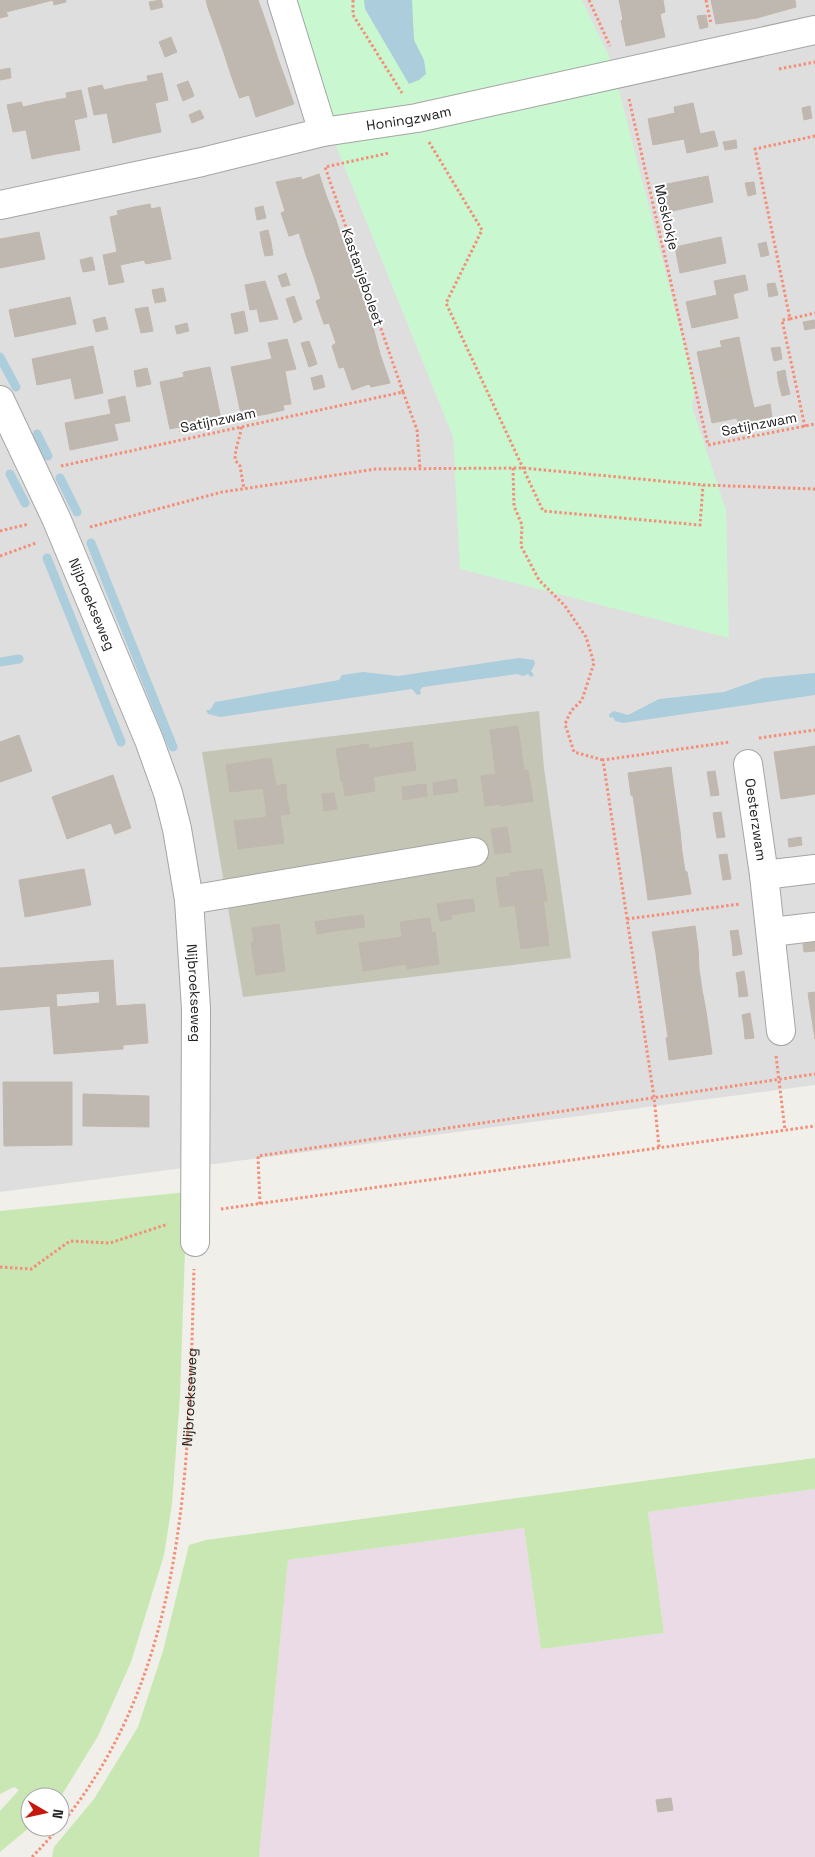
<svg xmlns="http://www.w3.org/2000/svg" width="815" height="1857" font-family="'Space Grotesk',sans-serif">
<style>
.residential{fill:#dfdede}
.industrial{fill:#eadbe6}
.construction{fill:#c4c5b4}
.grass{fill:#c8e7b2}
.park{fill:#c9f7d0}
.water{fill:#accddc}
.lines{fill:none;stroke-linecap:round;stroke-linejoin:round}
.stream{stroke:#accddc;stroke-width:9}
.building{fill:#beb8b1;stroke:#c2b7ab;fill-rule:evenodd}
.minor-casing{stroke:#a5a5a5;stroke-width:30}
.path{stroke:#f38e78;stroke-width:3;stroke-dasharray:2.5 2.5;stroke-linecap:butt}
.minor{stroke:#fff;stroke-width:28}
.labels{text-anchor:middle;stroke-width:4;stroke-linejoin:round;paint-order:stroke}
.street-label{font-size:14px;fill:#212121;stroke:#fff}
</style>
<rect width="100%" height="100%" fill="#f1efe9"/>
<!-- residential -->
<path class="residential" d="M 0,0 L 815,0 L 815,1085 L 0,1192 Z"/>
<!-- industrial -->
<path class="industrial" d="M 815,1489 L 815,1857 L 259,1857 L 288,1560 L 524,1528 L 541,1649 L 664,1633 L 648,1512 Z"/>
<!-- construction -->
<path class="construction" d="M 539,711 L 544,768 L 571,958 L 243,997 L 202,752 Z"/>
<!-- grass -->
<path class="grass" d="M 187,1192 L 180,1396 L 172,1504 L 164,1555 L 131,1662 L 98,1736 L 60,1798 L 30,1797 L 30,1827 L 0,1852 L 0,1811 L 19,1790 L 14,1787 L 0,1794 L 0,1211 Z
M 815,1458 L 815,1489 L 648,1512 L 664,1633 L 541,1649 L 524,1528 L 288,1560 L 259,1857 L 52,1857 L 54,1847 L 94,1799 L 138,1727 L 163,1651 L 189,1545 L 206,1540 Z"/>
<!-- park -->
<path class="park" d="M 293,0 L 582,0 L 612,63 L 695,387 L 692,407 L 726,510 L 729,638 L 460,569 L 453,437 L 336,146 Z"/>
<!-- water -->
<path class="water" d="M 364,0 L 412,0 L 414,40 L 424,60 L 426,74 L 419,80 L 409,84 L 365,9 Z
M 519,658 L 534,660 L 535,664 L 531,671 L 534,675 L 531,677 L 528,674 L 523,676 L 517,674 L 423,687 L 420,690 L 421,694 L 417,695 L 412,689 L 220,717 L 208,714 L 206,710 L 210,710 L 215,702 L 339,680 L 342,675 L 363,672 L 398,676 Z
M 815,673 L 815,695 L 623,723 L 615,721 L 613,717 L 610,718 L 609,714 L 614,711 L 628,715 L 659,699 L 724,692 L 763,678 Z"/>
<g class="lines">
<!-- stream -->
<path class="stream" d="M 0,357 L 16,387
M 37,434 L 48,456
M 10,474 L 25,503
M 60,478 L 77,512
M 91,543 L 173,747
M 47,558 L 121,742
M 0,662 L 19,659"/>
</g>
<!-- building -->
<path class="building" d="M 0,0 L 28,0 L 30,6 L 6,12 L 8,16 L 0,18 Z
M 28,0 L 66,0 L 66,2 L 54,5 L 53,0 L 30,6 Z
M 161,0 L 163,7 L 151,10 L 149,2 Z
M 206,0 L 232,0 L 208,8 Z
M 232,0 L 258,0 L 263,14 L 216,30 L 208,8 Z
M 619,0 L 663,0 L 665,12 L 621,21 L 623,20 Z
M 711,0 L 753,0 L 757,18 L 716,24 Z
M 753,0 L 795,0 L 796,7 L 757,18 Z
M 665,12 L 660,14 L 665,37 L 626,46 L 621,21 Z
M 263,14 L 271,37 L 224,53 L 216,30 Z
M 706,15 L 708,27 L 700,29 L 697,16 Z
M 171,37 L 174,45 L 162,49 L 159,42 Z
M 271,37 L 278,59 L 231,75 L 224,53 Z
M 174,45 L 177,52 L 165,57 L 162,49 Z
M 278,59 L 286,81 L 239,97 L 231,75 Z
M 10,68 L 11,78 L 0,80 L 0,70 Z
M 162,73 L 168,100 L 155,103 L 161,132 L 137,137 L 126,85 L 148,81 L 147,76 Z
M 188,81 L 191,88 L 180,93 L 177,85 Z
M 286,81 L 294,104 L 256,117 L 249,95 L 239,98 Z
M 102,85 L 104,90 L 126,85 L 137,137 L 113,143 L 107,113 L 94,115 L 88,88 Z
M 191,88 L 194,96 L 183,101 L 180,93 Z
M 81,90 L 87,117 L 74,120 L 80,150 L 56,154 L 45,102 L 67,98 L 66,93 Z
M 21,102 L 23,107 L 45,102 L 56,154 L 32,159 L 26,130 L 13,132 L 7,105 Z
M 693,103 L 700,134 L 714,131 L 718,146 L 687,153 L 684,139 L 653,145 L 648,119 L 675,113 L 674,107 Z
M 810,106 L 812,118 L 804,120 L 802,108 Z
M 200,110 L 204,118 L 192,123 L 189,115 Z
M 736,140 L 737,148 L 725,150 L 723,142 Z
M 319,174 L 327,198 L 281,213 L 285,211 L 276,182 L 301,177 L 302,180 Z
M 708,176 L 713,202 L 668,212 L 662,185 Z
M 754,182 L 756,194 L 748,196 L 745,183 Z
M 327,198 L 336,220 L 289,236 L 281,213 Z
M 150,204 L 151,209 L 160,207 L 171,259 L 146,264 L 134,207 Z
M 263,206 L 266,218 L 257,220 L 255,208 Z
M 134,207 L 146,264 L 144,260 L 120,265 L 124,282 L 109,285 L 103,255 L 117,252 L 110,217 L 118,215 L 117,211 Z
M 336,220 L 343,242 L 306,255 L 299,233 L 289,236 Z
M 268,230 L 271,242 L 262,244 L 260,232 Z
M 39,232 L 45,259 L 0,268 L 0,239 Z
M 721,237 L 726,263 L 680,273 L 675,247 Z
M 271,242 L 273,255 L 265,256 L 262,244 Z
M 343,242 L 351,264 L 314,277 L 306,255 Z
M 766,242 L 769,255 L 761,257 L 758,244 Z
M 92,257 L 95,270 L 83,272 L 80,260 Z
M 351,264 L 359,287 L 316,301 L 321,299 L 314,277 Z
M 286,273 L 290,285 L 282,287 L 278,276 Z
M 745,275 L 748,290 L 733,294 L 738,318 L 692,328 L 686,302 L 717,295 L 714,281 Z
M 265,281 L 278,319 L 260,322 L 257,309 L 250,310 L 245,285 Z
M 775,283 L 778,295 L 769,297 L 767,284 Z
M 359,287 L 366,309 L 324,324 L 316,301 Z
M 163,288 L 166,301 L 155,303 L 152,290 Z
M 294,296 L 298,308 L 290,311 L 286,299 Z
M 70,297 L 76,324 L 15,337 L 9,310 Z
M 148,307 L 153,331 L 141,333 L 135,309 Z
M 298,308 L 302,319 L 294,323 L 290,311 Z
M 366,309 L 374,331 L 332,346 L 336,343 L 329,323 L 324,324 Z
M 244,311 L 248,331 L 235,334 L 231,314 Z
M 105,317 L 108,329 L 96,332 L 93,320 Z
M 815,320 L 815,328 L 805,330 L 803,322 Z
M 187,323 L 189,331 L 177,334 L 175,326 Z
M 374,331 L 380,354 L 339,368 L 332,346 Z
M 739,337 L 745,367 L 702,376 L 697,352 L 722,347 L 720,341 Z
M 287,339 L 296,369 L 285,371 L 291,404 L 283,405 L 284,410 L 267,414 L 256,362 L 272,359 L 268,343 Z
M 309,341 L 313,352 L 305,355 L 301,343 Z
M 93,346 L 103,393 L 75,399 L 71,378 L 37,385 L 32,359 Z
M 780,347 L 782,359 L 774,361 L 771,348 Z
M 313,352 L 317,364 L 309,367 L 305,355 Z
M 380,354 L 390,383 L 371,387 L 369,384 L 352,390 L 344,367 L 339,368 Z
M 256,362 L 267,414 L 250,417 L 249,413 L 241,414 L 231,367 Z
M 210,367 L 221,419 L 212,420 L 213,425 L 196,429 L 184,372 Z
M 745,367 L 750,390 L 707,399 L 702,376 Z
M 147,368 L 151,384 L 137,387 L 134,371 Z
M 785,370 L 787,382 L 779,384 L 777,372 Z
M 183,372 L 196,429 L 180,432 L 179,427 L 170,429 L 160,382 L 184,377 Z
M 322,375 L 325,387 L 314,390 L 311,378 Z
M 787,382 L 790,394 L 782,396 L 779,384 Z
M 750,390 L 754,408 L 770,404 L 772,417 L 738,424 L 737,418 L 712,423 L 707,399 Z
M 125,396 L 130,421 L 114,424 L 118,440 L 70,450 L 65,423 L 111,414 L 108,400 Z
M 518,726 L 524,771 L 496,775 L 490,730 Z
M 19,735 L 32,771 L 0,782 L 0,742 Z
M 412,742 L 416,770 L 372,777 L 368,749 Z
M 368,744 L 375,791 L 345,796 L 343,781 L 341,781 L 336,749 Z
M 815,746 L 815,794 L 809,795 L 802,748 Z
M 802,748 L 809,795 L 781,799 L 774,752 Z
M 271,758 L 276,786 L 286,784 L 287,799 L 265,802 L 263,788 L 230,792 L 226,765 Z
M 671,767 L 674,789 L 631,795 L 628,773 Z
M 528,770 L 533,801 L 501,806 L 501,804 L 485,806 L 481,776 Z
M 715,771 L 717,783 L 709,784 L 707,772 Z
M 113,775 L 131,828 L 115,834 L 111,823 L 67,839 L 52,797 Z
M 456,779 L 458,792 L 434,795 L 433,783 Z
M 717,783 L 719,795 L 711,796 L 709,784 Z
M 426,784 L 427,796 L 403,800 L 402,787 Z
M 674,789 L 677,810 L 636,816 L 633,796 L 631,795 Z
M 334,793 L 337,809 L 324,811 L 322,794 Z
M 287,799 L 290,814 L 280,815 L 284,843 L 238,849 L 234,821 L 267,817 L 265,802 Z
M 677,810 L 680,831 L 639,837 L 636,816 Z
M 721,812 L 723,824 L 715,826 L 713,813 Z
M 723,824 L 725,837 L 717,838 L 715,826 Z
M 507,827 L 509,839 L 493,842 L 491,829 Z
M 680,831 L 682,852 L 642,857 L 639,837 Z
M 801,837 L 802,845 L 789,847 L 788,839 Z
M 509,839 L 511,852 L 495,854 L 493,842 Z
M 682,852 L 685,871 L 687,872 L 645,878 L 642,857 Z
M 727,854 L 729,866 L 721,868 L 719,855 Z
M 729,866 L 731,879 L 723,880 L 721,868 Z
M 84,869 L 91,905 L 25,917 L 19,880 Z
M 542,869 L 547,901 L 500,907 L 496,878 L 511,876 L 510,873 Z
M 687,872 L 691,894 L 648,900 L 645,878 Z
M 473,899 L 475,911 L 451,915 L 450,902 Z
M 543,900 L 549,945 L 521,949 L 515,905 Z
M 450,902 L 452,919 L 440,921 L 437,904 Z
M 363,915 L 365,927 L 341,930 L 339,918 Z
M 339,918 L 341,930 L 317,934 L 315,922 Z
M 430,918 L 432,933 L 435,932 L 439,964 L 407,969 L 400,922 Z
M 279,924 L 285,971 L 256,975 L 251,942 L 254,942 L 252,928 Z
M 695,926 L 698,948 L 656,954 L 652,932 Z
M 738,930 L 740,942 L 732,943 L 730,931 Z
M 403,937 L 407,964 L 363,971 L 359,943 Z
M 740,942 L 742,954 L 733,956 L 732,943 Z
M 815,942 L 815,951 L 804,952 L 803,944 Z
M 698,948 L 699,969 L 659,975 L 656,954 Z
M 113,960 L 116,1006 L 145,1004 L 148,1043 L 123,1045 L 123,1049 L 54,1054 L 50,1006 L 0,1010 L 0,968 ZM 99,991 L 100,1003 L 57,1007 L 56,994 Z
M 699,969 L 702,990 L 662,996 L 659,975 Z
M 744,971 L 746,984 L 738,985 L 736,973 Z
M 746,984 L 748,996 L 739,997 L 738,985 Z
M 702,990 L 706,1011 L 665,1017 L 662,996 Z
M 815,992 L 815,1039 L 808,993 Z
M 706,1011 L 709,1032 L 666,1038 L 668,1037 L 665,1017 Z
M 750,1013 L 752,1026 L 744,1027 L 742,1015 Z
M 752,1026 L 754,1038 L 745,1039 L 744,1027 Z
M 709,1032 L 712,1054 L 669,1060 L 666,1038 Z
M 3,1082 L 72,1082 L 72,1145 L 4,1146 Z
M 83,1094 L 149,1096 L 149,1127 L 83,1126 Z
M 671,1798 L 673,1810 L 658,1812 L 656,1800 Z"/>
<g class="lines">
<!-- minor casing -->
<g class="minor-casing">
<g id="minor">
<path d="M 282,0 L 323,132"/>
<path id="s2" d="M 0,205 L 202,162 L 323,132 L 417,118 L 815,30"/>
<path id="s3" d="M 0,400 L 56,518 L 149,740 L 168,793 L 177,829 L 189,900 L 196,1009 L 195,1242"/>
<path id="s4" d="M 748,764 L 764,875 L 781,1031"/>
<path d="M 764,875 L 815,869"/>
<path d="M 189,900 L 474,852"/>
<path d="M 771,932 L 815,927"/>
</g>
</g>
<!-- path -->
<g class="path">
<path d="M 353,0 L 353,15 L 402,93"/>
<path d="M 589,0 L 610,46"/>
<path d="M 706,0 L 711,24"/>
<path d="M 779,69 L 815,62"/>
<path d="M 629,99 L 708,445 L 815,424"/>
<path d="M 815,136 L 755,149 L 790,319 L 815,313"/>
<path d="M 429,142 L 482,230 L 446,303 L 543,511 L 700,525 L 703,485"/>
<path d="M 790,319 L 782,320 L 805,427"/>
<path d="M 403,392 L 417,430 L 420,469"/>
<path d="M 241,427 C 241,437 235,446 235,460 L 240,466 L 244,489"/>
<path d="M 61,466 L 403,392 L 325,167 L 389,153"/>
<path d="M 513,468 L 514,506 L 522,525 L 521,546 L 539,580 L 565,606 L 586,637 L 594,663 L 582,700 L 571,711 L 565,724 L 574,752 L 603,760"/>
<path d="M 90,527 L 222,492 L 376,469 L 523,468 L 703,485 L 815,489"/>
<path d="M 0,531 L 29,524"/>
<path d="M 0,556 L 36,543"/>
<path d="M 759,738 L 815,730"/>
<path d="M 627,919 L 740,904"/>
<path d="M 776,1056 L 785,1130"/>
<path d="M 659,1147 L 654,1097 L 603,760 L 730,742"/>
<path d="M 260,1204 L 258,1156 L 815,1074"/>
<path d="M 221,1209 L 815,1126"/>
<path d="M 0,1267 L 31,1269 L 70,1241 L 110,1243 L 168,1224"/>
<path id="s1" d="M 32,1857 C 189,1697 188,1477 194,1269"/>
</g>
<!-- minor -->
<use href="#minor" class="minor"/>
</g>
<g class="labels">
<!-- street labels -->
<g class="street-label">
<text dy="5" stroke="none"><textPath href="#s2" startOffset="418">Honingzwam</textPath></text>
<text transform="translate(667 217) rotate(77)" y="5">Mosklokje</text>
<text transform="translate(363 277) rotate(71)" y="5">Kastanjeboleet</text>
<text transform="translate(218 420) rotate(-12)" y="5">Satijnzwam</text>
<text transform="translate(759 424) rotate(-11)" y="5">Satijnzwam</text>
<text dy="5" stroke="none"><textPath href="#s3" startOffset="224">Nijbroekseweg</textPath></text>
<text dy="5" stroke="none"><textPath href="#s4" startOffset="56">Oesterzwam</textPath></text>
<text dy="5" stroke="none"><textPath href="#s3" startOffset="630">Nijbroekseweg</textPath></text>
<text dy="5" stroke="none"><textPath href="#s1" startOffset="498">Nijbroekseweg</textPath></text>
</g>
</g>
<!-- north arrow -->
<g transform="translate(45 1812) rotate(99)"><circle r="24" fill="#ffffff" stroke="#a6a6a6"/>
<path d="M0-4L9 19L0 12L-9 19Z" fill="#c7190b"/>
<text y="-8" font-size="14" font-weight="bold" text-anchor="middle" fill="#212121">N</text>
</g>
</svg>
